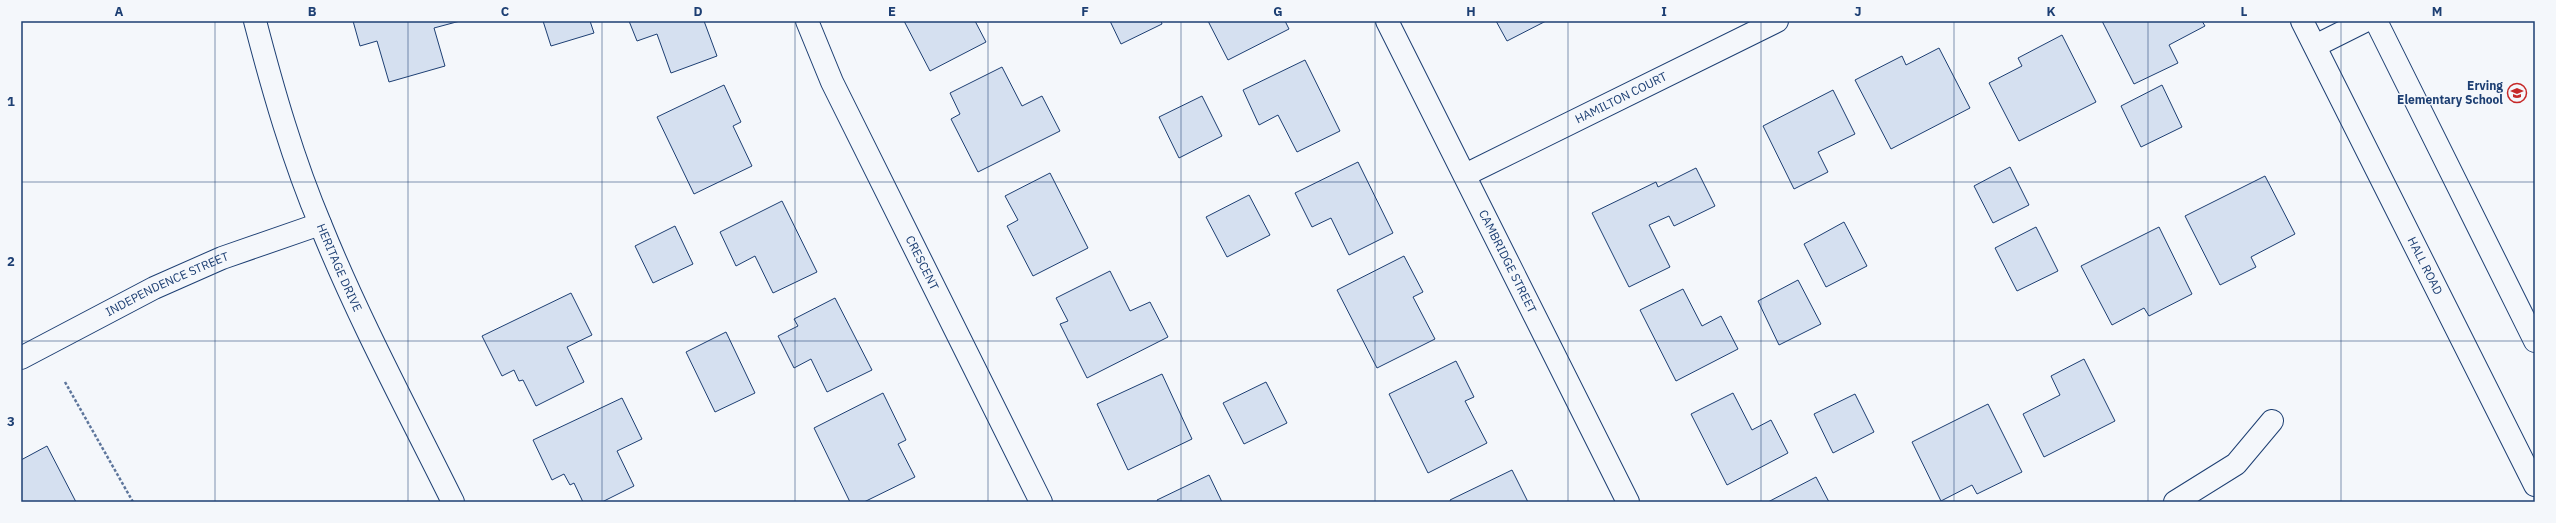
<svg xmlns="http://www.w3.org/2000/svg" width="2556" height="523" font-family="'IBM Plex Sans',sans-serif">
<style>
.building{fill:#d5e0f0;stroke:#1d3f73}
.lines{fill:none;stroke-linecap:round;stroke-linejoin:round}
.minor-casing{stroke:#1d3f73;stroke-width:24}
.tertiary-casing{stroke:#1d3f73;stroke-width:24}
.path{stroke:#5e769c;stroke-width:2.5;stroke-dasharray:3 2;stroke-linecap:butt}
.minor{stroke:#f4f7fb;stroke-width:22}
.tertiary{stroke:#f4f7fb;stroke-width:22}
.grid{fill:none;stroke:#1d3f73;stroke-width:1;stroke-opacity:0.55}
.labels{text-anchor:middle;stroke-width:3;stroke-linejoin:round;paint-order:stroke}
.poi-label{font-size:12px;font-weight:bold;fill:#1d3f73;stroke:#f4f7fb;text-anchor:end}
.street-label{font-size:12px;fill:#1d3f73;stroke:#f4f7fb}
.neatline{fill:none;stroke:#1d3f73;stroke-width:1.5}
.grid-label{font-size:13px;text-anchor:middle;font-weight:bold;fill:#1d3f73}
</style>
<rect width="100%" height="100%" fill="#f4f7fb"/>
<!-- building -->
<path class="building" d="M 353,21 L 460,21 L 434,28 L 445,66 L 389,82 L 377,41 L 360,46 Z
M 543,21 L 590,21 L 594,33 L 551,46 Z
M 629,21 L 704,21 L 717,56 L 671,73 L 657,34 L 637,41 Z
M 904,21 L 975,21 L 986,42 L 930,71 Z
M 1110,21 L 1161,21 L 1162,24 L 1121,44 Z
M 1208,21 L 1285,21 L 1289,29 L 1228,60 Z
M 1496,21 L 1546,21 L 1507,41 Z
M 2102,21 L 2202,21 L 2205,26 L 2169,45 L 2178,63 L 2134,84 Z
M 2062,35 L 2096,102 L 2019,141 L 1989,83 L 2022,66 L 2018,58 Z
M 1939,48 L 1970,108 L 1891,149 L 1855,80 L 1902,56 L 1906,65 Z
M 1305,60 L 1340,131 L 1297,152 L 1278,115 L 1259,125 L 1243,90 Z
M 1002,67 L 1022,106 L 1042,96 L 1060,131 L 978,172 L 951,119 L 960,114 L 950,93 Z
M 724,85 L 741,122 L 733,126 L 752,166 L 694,194 L 657,117 Z
M 2162,85 L 2182,127 L 2141,147 L 2121,106 Z
M 1833,90 L 1855,134 L 1818,152 L 1828,172 L 1794,189 L 1763,126 Z
M 1202,96 L 1222,136 L 1179,158 L 1159,117 Z
M 1358,162 L 1393,233 L 1349,255 L 1331,218 L 1312,227 L 1295,193 Z
M 2010,167 L 2029,205 L 1993,223 L 1974,186 Z
M 1696,168 L 1715,206 L 1674,226 L 1669,216 L 1649,225 L 1670,267 L 1629,287 L 1592,213 L 1656,182 L 1658,187 Z
M 1050,173 L 1088,248 L 1033,276 L 1007,226 L 1018,220 L 1005,196 Z
M 2265,176 L 2295,234 L 2251,257 L 2256,267 L 2220,285 L 2185,216 Z
M 1249,195 L 1270,235 L 1227,257 L 1206,217 Z
M 782,201 L 817,272 L 773,293 L 755,256 L 736,266 L 720,232 Z
M 1844,222 L 1867,266 L 1826,287 L 1804,244 Z
M 675,226 L 693,264 L 653,283 L 635,246 Z
M 2036,227 L 2058,271 L 2017,291 L 1995,248 Z
M 2159,227 L 2192,294 L 2149,316 L 2144,308 L 2112,325 L 2081,266 Z
M 1404,256 L 1423,292 L 1413,297 L 1435,339 L 1377,368 L 1337,290 Z
M 1110,271 L 1130,311 L 1150,302 L 1168,337 L 1087,378 L 1060,324 L 1068,321 L 1056,298 Z
M 1798,280 L 1821,324 L 1779,345 L 1758,301 Z
M 1683,289 L 1702,326 L 1721,316 L 1738,349 L 1676,381 L 1640,310 Z
M 571,293 L 592,335 L 567,347 L 584,382 L 536,406 L 523,380 L 519,381 L 514,370 L 502,376 L 482,336 Z
M 835,298 L 872,370 L 827,392 L 811,359 L 794,368 L 778,336 L 798,326 L 794,319 Z
M 726,332 L 755,393 L 715,412 L 686,352 Z
M 2084,359 L 2115,421 L 2044,457 L 2023,414 L 2060,395 L 2051,376 Z
M 1456,361 L 1474,397 L 1465,401 L 1487,443 L 1428,473 L 1389,394 Z
M 1162,374 L 1192,439 L 1128,470 L 1097,404 Z
M 1266,382 L 1287,423 L 1244,444 L 1223,403 Z
M 883,393 L 906,440 L 898,444 L 915,477 L 864,502 L 850,502 L 814,428 Z
M 1733,393 L 1752,430 L 1771,420 L 1788,453 L 1727,485 L 1691,414 Z
M 1855,394 L 1874,432 L 1833,453 L 1814,414 Z
M 622,398 L 642,439 L 617,451 L 634,486 L 602,502 L 583,502 L 574,483 L 570,485 L 564,474 L 552,480 L 533,440 Z
M 1988,404 L 2022,472 L 1977,494 L 1972,485 L 1941,501 L 1912,442 Z
M 47,446 L 76,502 L 21,502 L 21,460 Z
M 1512,470 L 1528,502 L 1451,502 L 1450,500 Z
M 1209,475 L 1222,502 L 1158,502 L 1157,500 Z
M 1816,477 L 1829,502 L 1768,502 Z"/>
<g class="lines">
<!-- minor casing -->
<g class="minor-casing">
<g id="minor">
<path id="s1" d="M 255,21 C 273,90 293,160 321,226 C 359,320 408,411 453,502"/>
<path id="s2" d="M 807,21 L 832,82 L 1041,502"/>
<path id="s3" d="M 1387,21 L 1628,502"/>
<path id="s4" d="M 1465,175 L 1777,21"/>
<path id="s5" d="M 21,358 L 154,288 L 222,258 L 320,224"/>
<path d="M 2175,502 L 2236,464 L 2272,421"/>
</g>
</g>
<!-- tertiary casing -->
<g class="tertiary-casing">
<g id="tertiary">
<path id="s6" d="M 2302,21 L 2535,485"/>
<path d="M 2376,21 L 2535,341"/>
<path d="M 2315,46 L 2365,21"/>
</g>
</g>
<!-- path -->
<path class="path" d="M 65,382 L 133,502"/>
<!-- minor -->
<use href="#minor" class="minor"/>
<!-- tertiary -->
<use href="#tertiary" class="tertiary"/>
</g>
<!-- grid -->
<path class="grid" d="M 215,21 L 215,502M 408,21 L 408,502M 602,21 L 602,502M 795,21 L 795,502M 988,21 L 988,502M 1181,21 L 1181,502M 1375,21 L 1375,502M 1568,21 L 1568,502M 1761,21 L 1761,502M 1954,21 L 1954,502M 2148,21 L 2148,502M 2341,21 L 2341,502M 21,182 L 2535,182M 21,341 L 2535,341"/>
<!-- icons -->
<defs>
<g id="school-ring" transform="scale(1)"><circle r="9.5" fill="#f4f7fb" stroke="#c62828" stroke-width="1.5"/><path d="M0-5L7-2L0 1L-7-2ZM-4 1L0 2.5L4 1V4Q0 6-4 4Z" fill="#c62828"/></g>
</defs>
<g fill-rule="evenodd">
<use href="#school-ring" x="2517" y="93"/>
</g>
<g class="labels">
<!-- poi labels -->
<g class="poi-label">
<text x="2503" y="90">Erving<tspan x="2503" dy="14">Elementary School</tspan></text>
</g>
<!-- street labels -->
<g class="street-label">
<text dy="4" stroke="none"><textPath href="#s4" startOffset="174">HAMILTON COURT</textPath></text>
<text dy="4" stroke="none"><textPath href="#s3" startOffset="269">CAMBRIDGE STREET</textPath></text>
<text dy="4" stroke="none"><textPath href="#s2" startOffset="268">CRESCENT</textPath></text>
<text dy="4" stroke="none"><textPath href="#s6" startOffset="274">HALL ROAD</textPath></text>
<text dy="4" stroke="none"><textPath href="#s1" startOffset="261">HERITAGE DRIVE</textPath></text>
<text dy="4" stroke="none"><textPath href="#s5" startOffset="164">INDEPENDENCE STREET</textPath></text>
</g>
</g>
<!-- border -->
<rect width="2556" height="523" fill="none" stroke="#f4f7fb" stroke-width="44"/>
<rect x="22" y="22" width="2512" height="479" class="neatline"/>
<g class="grid-label">
<text x="119" y="16">A</text>
<text x="312" y="16">B</text>
<text x="505" y="16">C</text>
<text x="698" y="16">D</text>
<text x="892" y="16">E</text>
<text x="1085" y="16">F</text>
<text x="1278" y="16">G</text>
<text x="1471" y="16">H</text>
<text x="1664" y="16">I</text>
<text x="1858" y="16">J</text>
<text x="2051" y="16">K</text>
<text x="2244" y="16">L</text>
<text x="2437" y="16">M</text>
<text x="11" y="106">1</text>
<text x="11" y="266">2</text>
<text x="11" y="426">3</text>
</g>
</svg>
